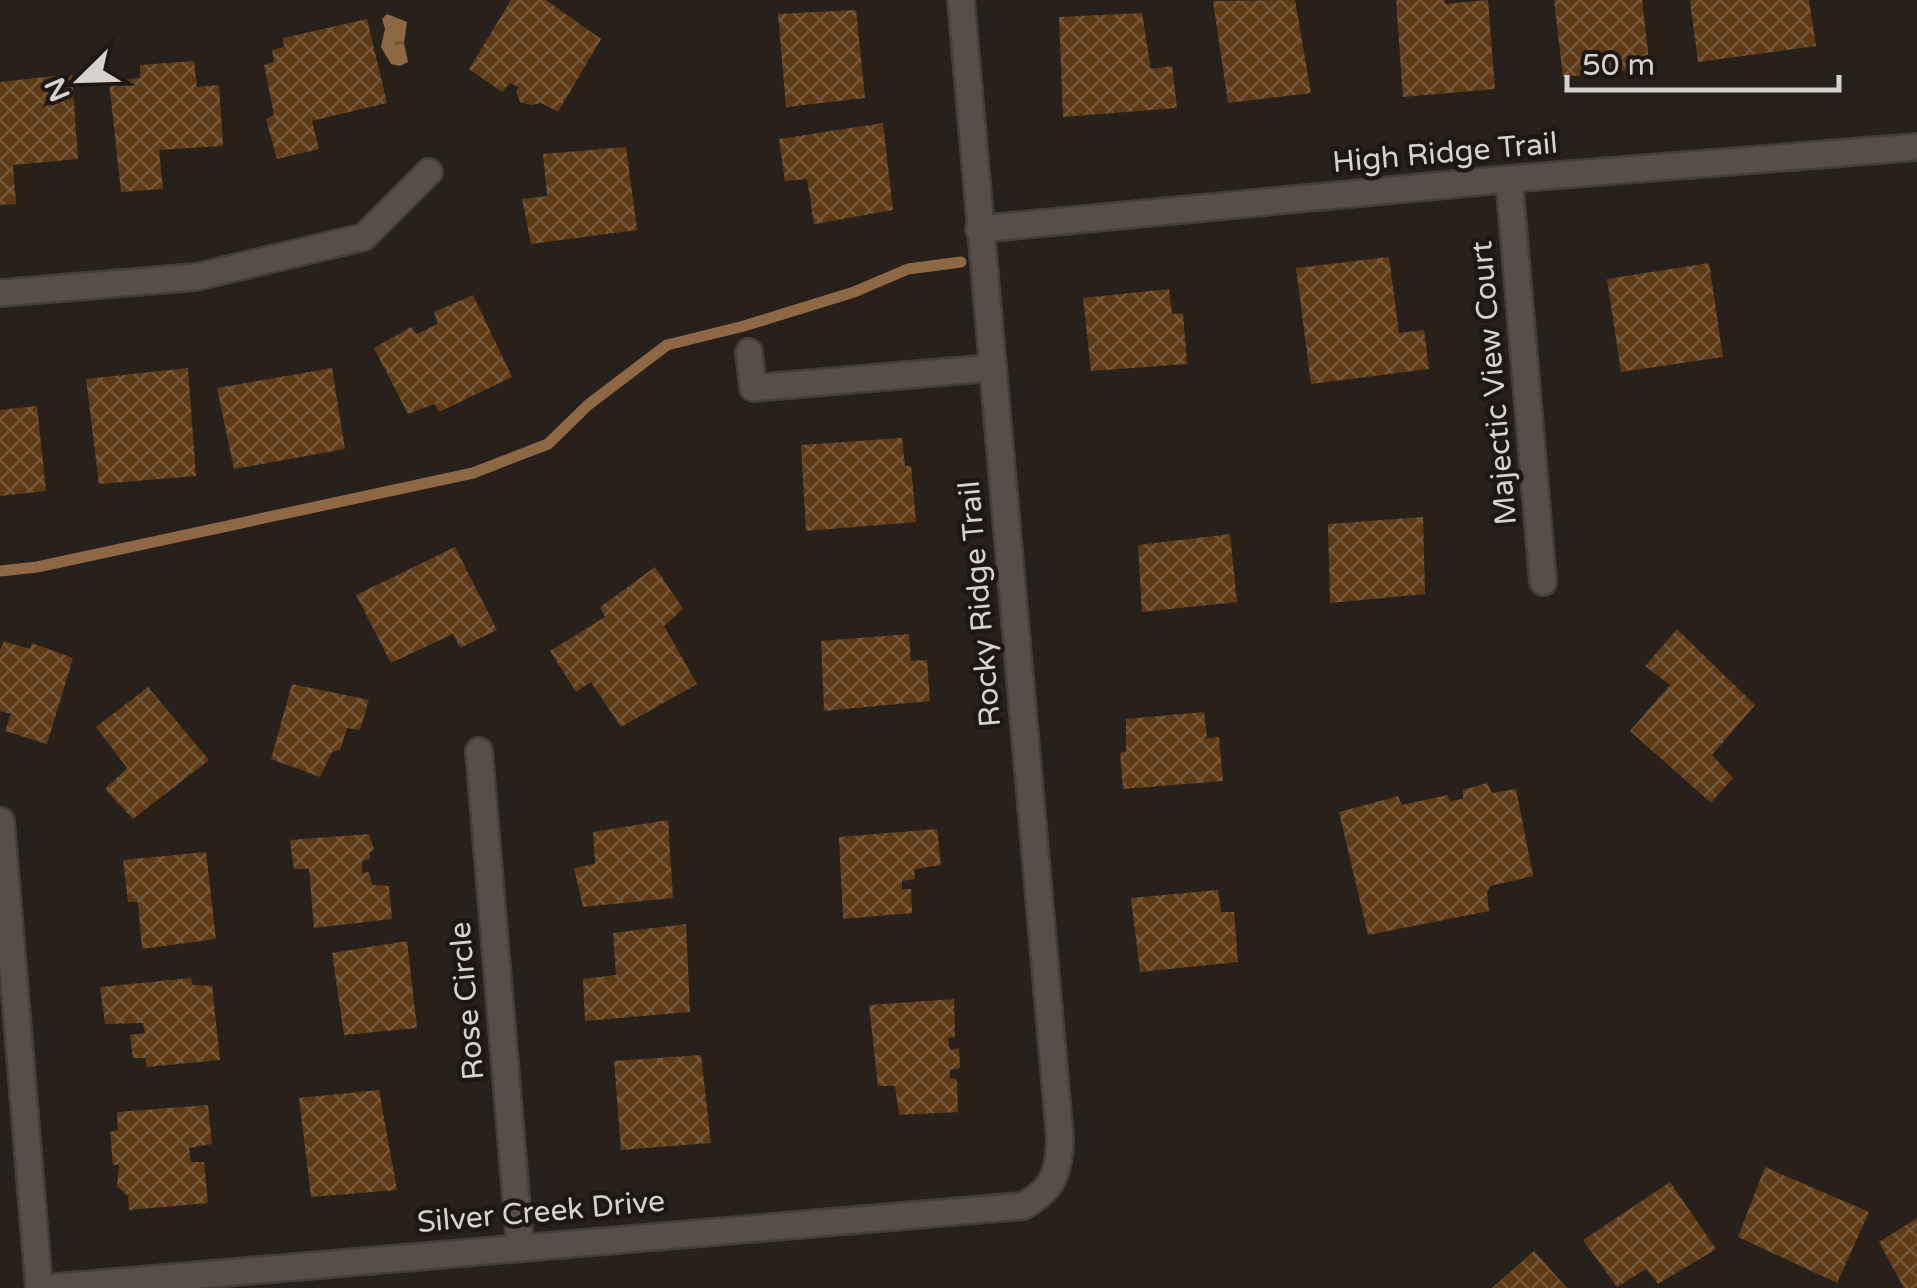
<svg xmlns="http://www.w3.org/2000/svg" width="1917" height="1288" font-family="'Varela Round',sans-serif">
	<defs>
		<pattern id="water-ripples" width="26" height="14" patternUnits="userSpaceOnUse" patternTransform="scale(2.5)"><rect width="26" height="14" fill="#8e6744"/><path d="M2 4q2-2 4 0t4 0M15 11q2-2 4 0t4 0" fill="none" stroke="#6b5541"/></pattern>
		<pattern id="building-cross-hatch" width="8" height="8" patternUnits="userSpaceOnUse" patternTransform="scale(2.5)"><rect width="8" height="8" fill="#5e3a17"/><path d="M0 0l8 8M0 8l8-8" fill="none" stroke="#745638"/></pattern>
	</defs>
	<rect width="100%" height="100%" fill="#28211b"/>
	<!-- water -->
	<path fill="url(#water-ripples)" d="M387,14L407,22L404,43L408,62L400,66L391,64L381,47L385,29L382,19Z"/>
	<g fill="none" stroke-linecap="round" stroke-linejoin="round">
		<!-- stream -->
		<path stroke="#8e6744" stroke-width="11" d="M0,571L37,567L473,473L548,444L588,405L667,345L744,326L854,292L908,269L961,262"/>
	</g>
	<!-- building -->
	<g fill="url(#building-cross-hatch)">
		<path d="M511,0H546L601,39L558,112L541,103L532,105L520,102L516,91L519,87L510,83L502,92L469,69Z"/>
		<path d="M1295,0L1311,93L1228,103L1213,1Z"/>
		<path d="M1396,0H1445V4L1488,0L1495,89L1403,97Z"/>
		<path d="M1554,0H1642L1650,68L1563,77Z"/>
		<path d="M1690,0H1809L1816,46L1698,62Z"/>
		<path d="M856,10L865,98L786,107L778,14Z"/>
		<path d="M1142,13L1151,69L1172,66L1177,108L1063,117L1059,17Z"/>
		<path d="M367,19L387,103L312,121L319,149L277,159L266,119L274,115L264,65L274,62L272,50L284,47L283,38Z"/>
		<path d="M194,61L197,87L219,85L223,146L159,150L163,189L121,192L109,81L140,78V65Z"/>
		<path d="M72,74L78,159L13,165L16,204L0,205V82Z"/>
		<path d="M883,123L893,210L814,224L807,179L785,181L779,139Z"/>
		<path d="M626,147L637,230L531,244L522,199L547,196L543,154Z"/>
		<path d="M1389,257L1399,333L1424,330L1429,369L1311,384L1296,268Z"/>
		<path d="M1709,263L1723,357L1621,372L1607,279Z"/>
		<path d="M1169,289L1172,314L1183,313L1187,364L1091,371L1083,298Z"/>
		<path d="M473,295L512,377L439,412L435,404L408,414L374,348L411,327L417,334L438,324L434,312Z"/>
		<path d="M188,368L196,476L99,484L86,379Z"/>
		<path d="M332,368L345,449L234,469L217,388Z"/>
		<path d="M37,406L46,491L0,496V410Z"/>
		<path d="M902,438L905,466H911L916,522L806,531L801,445Z"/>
		<path d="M1423,517L1425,594L1330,603L1328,524Z"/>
		<path d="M1230,534L1237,602L1142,612L1138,545Z"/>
		<path d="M455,547L497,630L460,648L453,634L391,663L356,595Z"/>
		<path d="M655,567L683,609L664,626L697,684L621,727L591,682L576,692L550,651L605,617L600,607Z"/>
		<path d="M1677,629L1755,705L1712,755L1733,778L1711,803L1630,731L1670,685L1645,666Z"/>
		<path d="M909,634L911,661L927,660L930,701L824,711L821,641Z"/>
		<path d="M4,641L30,649L32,643L73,658L47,744L5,731L11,714L0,711V650Z"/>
		<path d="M292,684L369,700L360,730L347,728L340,750L332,752L320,777L271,759Z"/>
		<path d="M148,687L209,760L133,819L105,789L127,768L96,727Z"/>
		<path d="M1204,712L1207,738L1219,737L1223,781L1123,789L1120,753L1126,751V719Z"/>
		<path d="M1487,783L1492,793L1516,789L1533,876L1490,886L1487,892L1489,911L1368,935L1339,812L1398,796L1402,805L1447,795L1450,801L1463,799V790Z"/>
		<path d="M668,820L673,898L583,907L574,868L595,864L593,832Z"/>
		<path d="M937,829L941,865L914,869L915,879L902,881V889H911L912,913L843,919L839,837Z"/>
		<path d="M369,834L374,850L370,852V859L362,861V873L369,872L372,885L389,886L392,919L314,928L309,869H294L290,840Z"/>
		<path d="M206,852L216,939L142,949L138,902H128L123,860Z"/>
		<path d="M1218,890L1221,912H1234L1238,962L1140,972L1131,898Z"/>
		<path d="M686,924L690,1012L585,1021L583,979L616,975L613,933Z"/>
		<path d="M407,941L417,1028L344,1035L332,953Z"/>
		<path d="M191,978L193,985L212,986L220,1060L147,1067L145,1058H133L130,1035L145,1033L143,1023L105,1024L100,987Z"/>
		<path d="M954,999L955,1037L948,1038L950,1050L959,1048L960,1068L950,1070V1078L957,1079L958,1112L899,1115L895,1086H878L869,1005Z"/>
		<path d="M701,1055L711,1143L621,1150L614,1061Z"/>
		<path d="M379,1090L397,1190L311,1197L299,1098Z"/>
		<path d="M208,1105L212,1144L189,1148L191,1162H204L208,1203L129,1210L128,1196L117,1187L119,1165H113L110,1132L118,1130L117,1112Z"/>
		<path d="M1765,1167L1869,1212L1837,1283L1738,1237Z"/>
		<path d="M1670,1182L1716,1249L1658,1284L1646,1269L1617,1287L1583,1240Z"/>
		<path d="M1917,1218V1288H1904L1879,1242Z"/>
		<path d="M1534,1251L1567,1288H1492Z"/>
	</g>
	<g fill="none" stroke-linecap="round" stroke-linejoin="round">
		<!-- minor casing -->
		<g stroke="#443e3a" stroke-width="30">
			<g id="minor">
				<path d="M1509,179L1543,582"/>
				<path d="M979,229L1509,179L1917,147"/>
				<path d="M0,293L196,277L364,237L429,172"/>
				<path d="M749,352L753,388L991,368"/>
				<path d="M479,751L520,1246"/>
				<path d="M1,821L39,1288"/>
				<path d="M45,1288L1023,1206C1054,1189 1059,1172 1060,1138L961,0"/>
			</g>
		</g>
		<!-- minor -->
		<use href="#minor" stroke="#574e47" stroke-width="25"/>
	</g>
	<g text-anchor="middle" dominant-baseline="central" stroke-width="9" stroke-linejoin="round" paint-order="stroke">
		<!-- street labels -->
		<g font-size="30" fill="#d7d2ce" stroke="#1f1712">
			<text transform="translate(1445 153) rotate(-5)">High Ridge Trail</text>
			<text transform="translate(1494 383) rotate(-95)">Majectic View Court</text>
			<text transform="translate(980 604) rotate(-95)">Rocky Ridge Trail</text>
			<text transform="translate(467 1001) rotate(-95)">Rose Circle</text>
			<text transform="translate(541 1212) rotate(-5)">Silver Creek Drive</text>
		</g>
	</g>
	<!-- north arrow -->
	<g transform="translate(80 80) rotate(247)" stroke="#1f1712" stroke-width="8" paint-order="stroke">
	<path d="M0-8L18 38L0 25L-18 38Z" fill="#d7d2ce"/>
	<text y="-15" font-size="28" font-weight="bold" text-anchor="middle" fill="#d7d2ce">N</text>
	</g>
	<!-- scale -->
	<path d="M1567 75v15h272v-15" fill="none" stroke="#d7d2ce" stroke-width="5"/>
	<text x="1582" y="75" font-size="30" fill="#d7d2ce" stroke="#1f1712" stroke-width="8" paint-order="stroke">50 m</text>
</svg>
